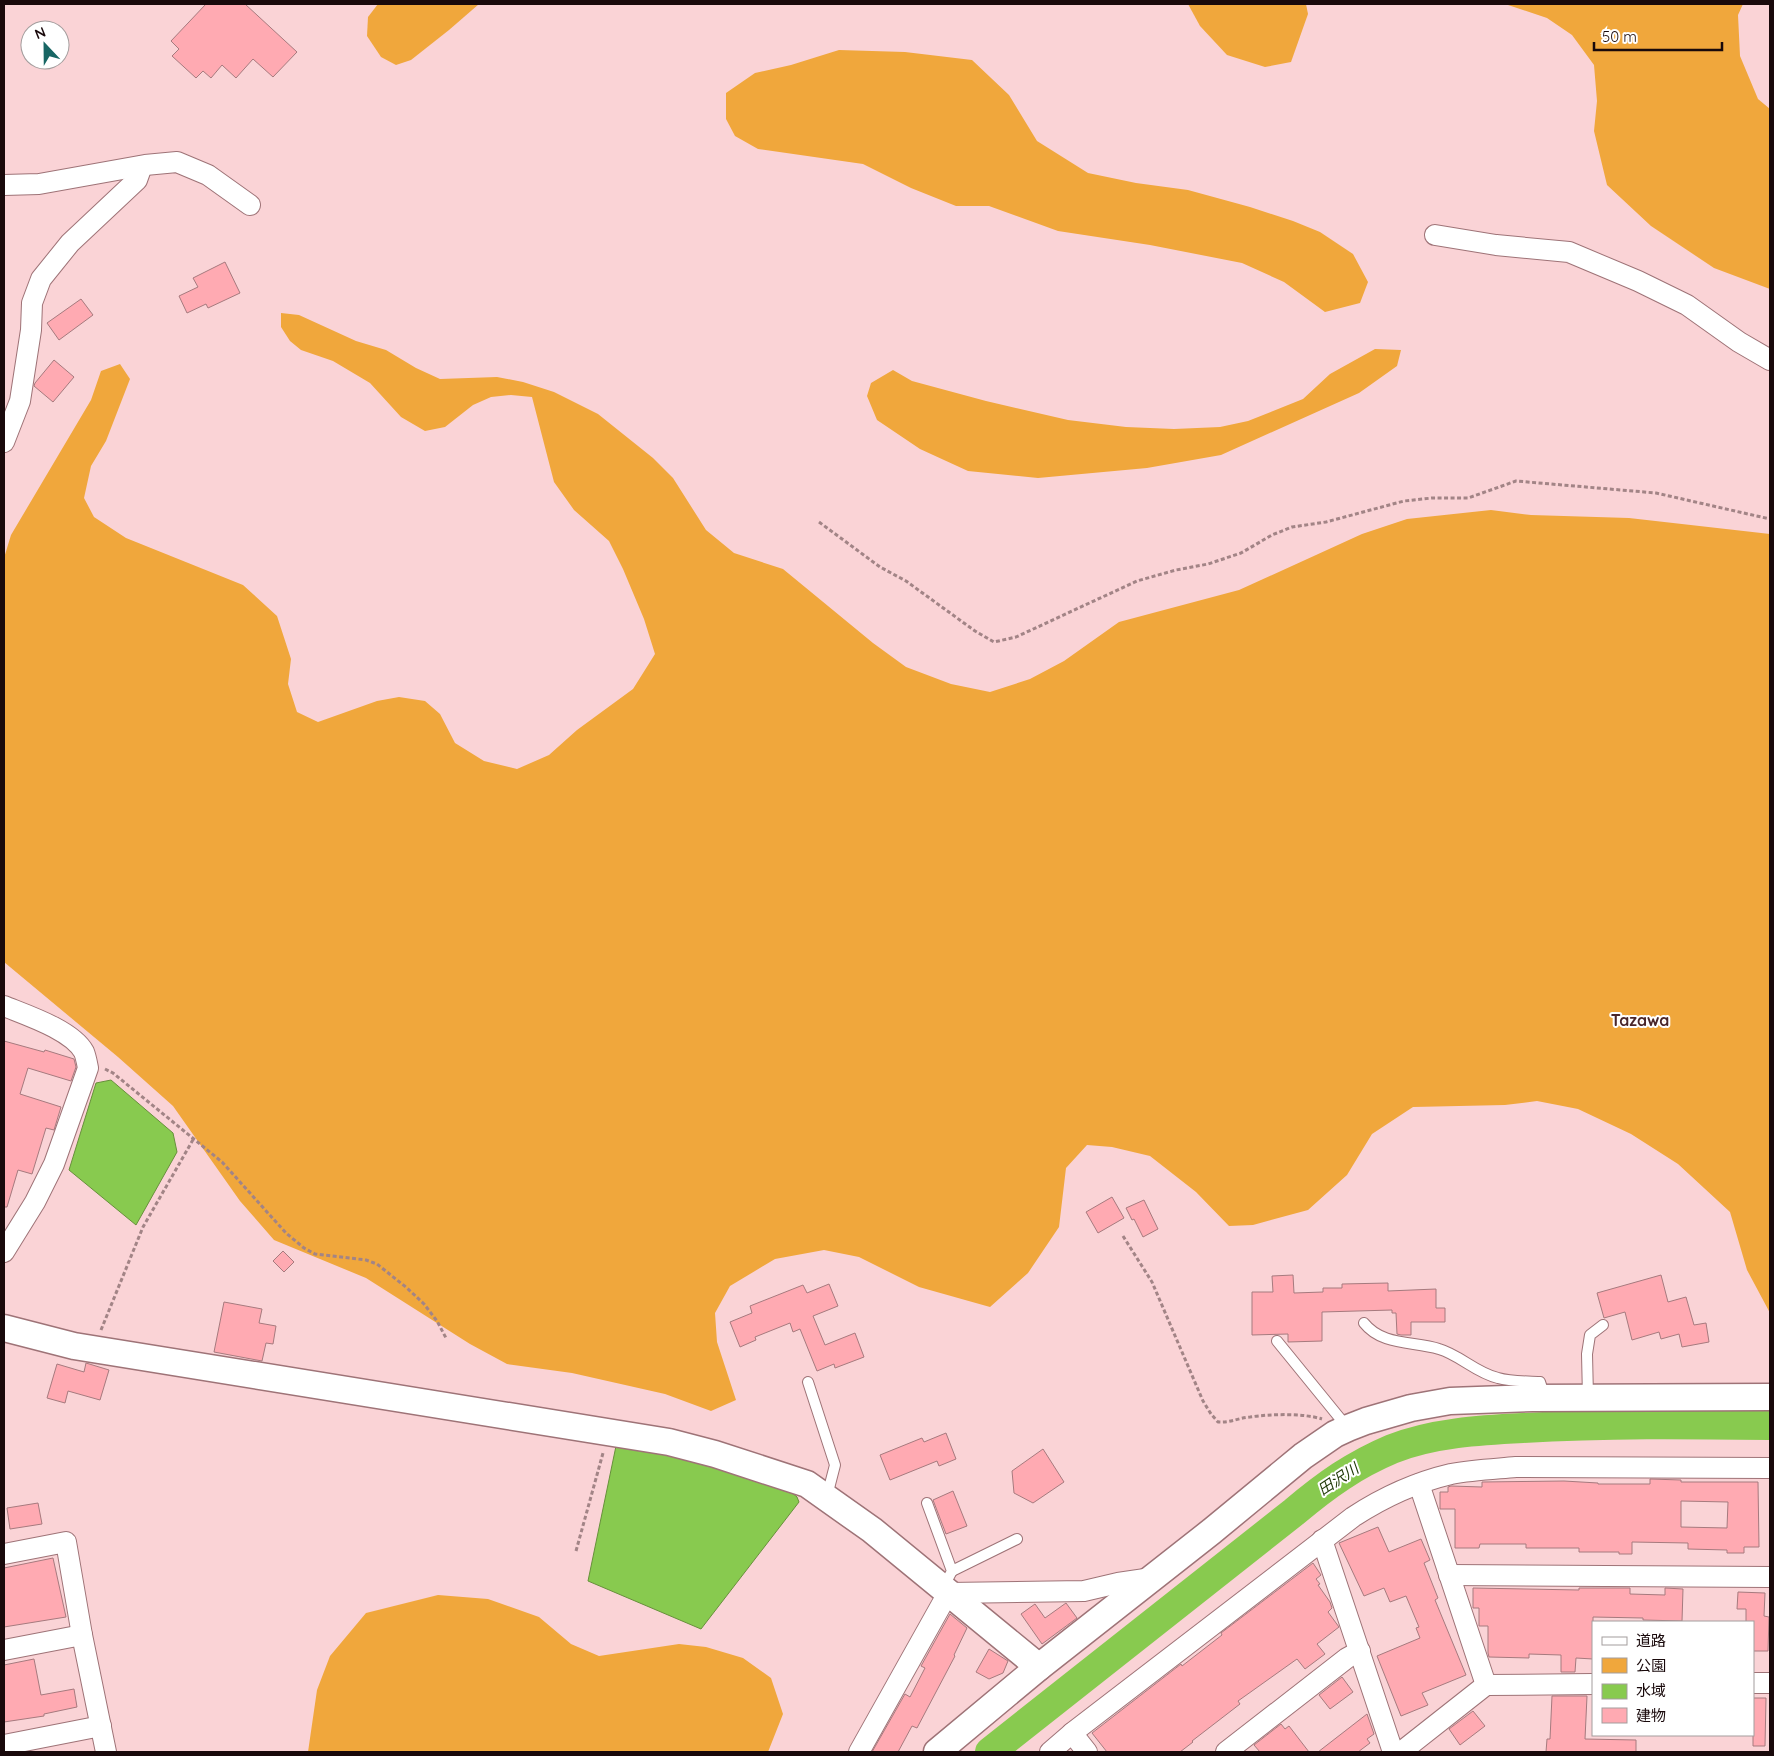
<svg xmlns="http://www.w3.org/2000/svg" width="1774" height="1756" font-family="Quicksand,'Noto Sans JP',sans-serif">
	<rect width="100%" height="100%" fill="#fad3d6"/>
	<!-- green -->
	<g fill="#f0a73c">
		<path d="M378,4H479L449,30L411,60L396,65L381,57L367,36L368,17Z"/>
		<path d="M1188,4H1306L1308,14L1291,62L1265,67L1227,55L1200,26Z"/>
		<path d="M1505,4H1743L1738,15L1740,56L1758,99L1770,109V289L1714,268L1651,226L1607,185L1594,131L1597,101L1594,65L1572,35L1547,18Z"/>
		<path d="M839,50L905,52L972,60L1009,95L1037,141L1088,173L1136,183L1188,190L1250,207L1293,221L1320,232L1353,254L1368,282L1360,303L1325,312L1284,282L1242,263L1150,245L1058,231L989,206H956L911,188L863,164L758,149L735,136L726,119V93L755,73L791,65Z"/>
		<path d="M281,313L299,315L356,341L386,350L416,368L440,379L497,377L523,382L554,392L598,414L653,458L673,478L706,530L734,553L783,569L873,643L906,667L951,684L990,692L1030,679L1064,661L1119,622L1239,590L1362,534L1407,519L1491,510L1531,515L1629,518L1770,534V1313L1747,1270L1730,1212L1678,1164L1631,1134L1578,1109L1537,1101L1505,1105L1413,1107L1372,1134L1347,1175L1308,1210L1253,1225L1229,1226L1196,1192L1150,1156L1112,1147L1087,1145L1066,1168L1059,1227L1028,1273L990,1307L919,1287L859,1257L824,1250L775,1259L730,1286L715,1313L717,1342L736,1400L711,1411L665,1394L572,1373L507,1364L470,1344L366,1278L274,1240L240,1201L173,1106L118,1057L4,962V558L11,535L91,400L101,371L120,364L130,379L106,441L91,466L84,498L94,517L126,538L243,585L277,616L291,659L288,684L297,712L318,722L377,701L399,697L425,701L440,714L455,743L484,761L517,769L549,755L577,730L633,689L655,654L644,619L623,569L609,541L574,510L554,482L532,397L511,395L491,397L473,405L445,427L425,431L401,417L370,383L333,361L301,350L290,341L281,327Z"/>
		<path d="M1375,349L1401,350L1397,366L1359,393L1221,455L1147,468L1038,478L968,471L920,449L877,420L867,396L871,383L893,370L912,381L986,401L1068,420L1126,427L1174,429L1220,427L1248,421L1303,399L1330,374Z"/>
		<path d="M438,1595L488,1599L539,1617L571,1644L599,1656L679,1644L706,1647L743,1658L771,1678L783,1714L768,1752H308L317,1690L330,1656L366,1613Z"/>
	</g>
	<!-- water -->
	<g fill="#88ca4f" stroke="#67903b">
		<path d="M111,1080L173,1133L177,1152L136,1225L69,1170L96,1083Z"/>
		<path d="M616,1446L727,1465L790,1491L797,1497L799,1502L701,1629L588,1581Z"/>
	</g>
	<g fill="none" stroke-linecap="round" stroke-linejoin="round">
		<!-- river -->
		<path stroke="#88ca4f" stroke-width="30" d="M990,1752L1294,1512C1326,1485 1354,1465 1392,1449C1432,1433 1481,1430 1523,1428C1606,1423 1688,1424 1770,1425"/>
	</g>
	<!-- building -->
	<g fill="#ffaab2" stroke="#a67a7e" fill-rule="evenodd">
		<path d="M206,4H245L297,52L273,77L253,59L236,78L222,65L211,78L203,71L196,78L172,56L179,49L171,41Z"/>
		<path d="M225,262L240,293L208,308L206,304L187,313L179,296L198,287L193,278Z"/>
		<path d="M81,299L93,315L59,340L47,323Z"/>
		<path d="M54,360L74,377L53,402L34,386L35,383Z"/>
		<path d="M4,1041L44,1052L45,1050L74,1059L76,1067L71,1081L28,1068L20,1094L61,1107L54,1130L46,1128L32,1174L18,1170L7,1207H4Z"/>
		<path d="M1112,1197L1124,1218L1098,1233L1086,1212Z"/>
		<path d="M1144,1200L1158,1229L1143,1237L1134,1219L1132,1220L1126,1208Z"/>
		<path d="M283,1251L294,1262L284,1272L273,1261Z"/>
		<path d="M1293,1275L1294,1293L1323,1292V1288H1342V1284L1388,1283V1291L1436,1289V1308H1445V1322H1411V1335H1401L1397,1334L1396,1313H1392V1310L1322,1312V1341L1288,1342V1334L1252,1335V1292H1273L1272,1276Z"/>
		<path d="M1661,1275L1668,1302L1686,1297L1694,1325L1706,1323L1709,1342L1682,1347L1679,1334L1661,1339L1659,1332L1632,1340L1625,1312L1604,1318L1597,1293Z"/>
		<path d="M829,1284L838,1306L813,1316L825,1345L855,1333L864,1357L835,1368L834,1364L817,1371L800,1329L793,1332L790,1323L755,1337L756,1340L740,1347L730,1322L752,1313L750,1306L803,1285L807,1293Z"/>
		<path d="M224,1302L262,1309L259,1323L276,1326L273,1344L266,1343L262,1361L214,1352Z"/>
		<path d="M86,1363L109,1370L100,1400L68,1391L65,1403L47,1398L57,1364L84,1372Z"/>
		<path d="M946,1433L956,1459L939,1466L937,1461L890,1480L880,1455L922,1438L924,1442Z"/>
		<path d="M1043,1449L1064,1482L1033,1503L1014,1493L1012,1471Z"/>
		<path d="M1650,1479L1681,1480V1482H1758L1759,1547H1744V1553H1727V1550L1688,1549V1543L1632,1542V1554H1619V1552H1579V1548H1526V1544H1480L1479,1548H1455V1509H1440V1492H1448V1487L1451,1486L1482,1487V1482L1564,1481L1598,1483V1484H1650ZM1681,1501L1728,1502L1727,1528L1681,1527Z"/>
		<path d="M953,1491L967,1526L946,1534L933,1500Z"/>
		<path d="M38,1503L42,1524L10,1529L7,1508Z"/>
		<path d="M1378,1527L1389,1552L1421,1539L1430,1560L1424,1563L1438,1598L1435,1600L1466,1675L1422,1693L1428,1705L1401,1716L1377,1656L1420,1638L1416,1628L1419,1627L1406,1596L1390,1602L1384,1588L1364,1596L1339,1543Z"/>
		<path d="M53,1558L66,1617L4,1627V1568Z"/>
		<path d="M1313,1563L1321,1575L1316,1579L1320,1584L1318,1585L1330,1602L1332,1608L1328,1612L1339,1627L1317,1644L1325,1654L1305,1669L1297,1659L1238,1701L1240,1704L1192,1741L1193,1742L1180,1752H1107L1092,1733L1181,1664L1182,1666L1222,1635L1221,1633Z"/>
		<path d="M1473,1588L1579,1590V1588H1630V1594L1665,1595V1588L1683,1589L1682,1621L1643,1620V1618L1593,1617V1659L1576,1658L1575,1672H1561V1655L1529,1654V1658L1489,1657L1488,1653V1626H1479V1608H1473Z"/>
		<path d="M1738,1592L1765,1593L1764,1616L1769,1617L1768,1651H1753V1622H1746V1609H1737Z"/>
		<path d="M1066,1603L1077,1618L1042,1644L1021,1614L1035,1604L1045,1618Z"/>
		<path d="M950,1614L967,1628L954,1655L955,1656L917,1728L912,1726L898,1752H872L905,1694L910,1697L925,1668L921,1666Z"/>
		<path d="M989,1649L1008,1661L1003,1673L989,1679L976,1672Z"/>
		<path d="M34,1659L41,1695L74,1689L77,1707L44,1714V1716L4,1722V1665Z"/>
		<path d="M1342,1677L1353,1692L1330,1709L1319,1695Z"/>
		<path d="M1552,1696H1587L1585,1739L1636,1740V1752H1546L1547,1739H1550Z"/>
		<path d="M1753,1698H1766L1765,1746H1753Z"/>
		<path d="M1473,1711L1485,1726L1460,1745L1449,1729Z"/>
		<path d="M1367,1714L1374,1734L1367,1739L1370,1743L1358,1752H1318Z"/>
		<path d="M1281,1724L1285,1729L1289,1726L1309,1752H1260L1254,1745Z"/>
	</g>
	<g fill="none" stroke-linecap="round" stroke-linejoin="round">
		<!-- service casing -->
		<g stroke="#9e7377" stroke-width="12">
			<g id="service">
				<path d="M1364,1323C1382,1346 1414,1341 1439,1349C1460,1355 1476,1373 1498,1378C1511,1382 1527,1381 1540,1382L1545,1397"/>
				<path d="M1277,1341L1347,1427"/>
				<path d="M808,1382L835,1465L827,1496"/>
				<path d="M1588,1397L1587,1354L1590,1335L1603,1325"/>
				<path d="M927,1503L952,1571L943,1588"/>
				<path d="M952,1571L1017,1539"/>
			</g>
		</g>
		<!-- minor casing -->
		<g stroke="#9e7377" stroke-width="22">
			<g id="minor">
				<path d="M4,185L39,184L145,165L177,162L208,175L250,205"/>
				<path d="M1435,235L1496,245L1569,252L1638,281L1687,305L1739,342L1770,360"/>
				<path d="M4,442L20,401L31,330L32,303L41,279L70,243L137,180L142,166"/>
				<path d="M4,1006C26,1015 72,1030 84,1052C86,1057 87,1063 88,1068L54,1164L35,1202L4,1252"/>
				<path d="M1419,1484L1486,1685"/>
				<path d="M1322,1540L1393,1752"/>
				<path d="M4,1554L66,1542L82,1635L106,1752"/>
				<path d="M1449,1575L1770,1577"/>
				<path d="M4,1650L82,1635"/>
				<path d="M1753,1683H1770"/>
				<path d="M1072,1733L1087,1752"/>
				<path d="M4,1745L101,1726"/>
				<path d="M859,1752L948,1593L1084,1591L1118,1583L1152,1578"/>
				<path d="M1050,1752L1072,1733L1353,1517C1382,1498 1417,1482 1451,1474C1472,1470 1494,1469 1516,1467L1770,1468"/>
				<path d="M1226,1752L1347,1658L1360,1651"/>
				<path d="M1401,1752L1486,1685L1593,1684"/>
			</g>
		</g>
		<!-- tertiary casing -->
		<g stroke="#9e7377" stroke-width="29">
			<g id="tertiary">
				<path d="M4,1328L74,1346L669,1442L715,1454L807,1484L872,1530L1039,1667"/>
				<path d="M937,1752L1039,1667L1212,1531L1303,1456L1335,1434L1348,1428L1366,1421L1411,1408L1450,1401L1532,1398L1770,1397"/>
			</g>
		</g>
		<!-- path -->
		<g stroke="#a28486" stroke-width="3" stroke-dasharray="4 2.5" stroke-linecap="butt">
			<path d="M819,522L880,567L906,581L975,631L994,642L1016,637L1137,581L1176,570L1208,564L1241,553L1272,535L1292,527L1326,522L1404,501L1432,498H1468L1516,481L1656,493L1770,519"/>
			<path d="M105,1069L113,1073L222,1162L286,1233L304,1248L315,1254L366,1260L377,1264L407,1288L424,1304L437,1321L446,1338"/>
			<path d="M1123,1236L1152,1282L1203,1401L1211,1414L1218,1422C1230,1423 1238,1418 1250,1417C1270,1414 1303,1413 1322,1419"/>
			<path d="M101,1330L143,1227L194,1138"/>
			<path d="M576,1551L603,1453"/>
		</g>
		<!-- service -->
		<use href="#service" stroke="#fff" stroke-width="10"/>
		<!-- minor -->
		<use href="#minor" stroke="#fff" stroke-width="20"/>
		<!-- tertiary -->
		<use href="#tertiary" stroke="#fff" stroke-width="26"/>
	</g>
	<g text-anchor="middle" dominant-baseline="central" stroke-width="4" stroke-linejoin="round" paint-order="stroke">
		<!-- water labels -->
		<g font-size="15" font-style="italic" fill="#233c0b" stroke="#fff">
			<text transform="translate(1338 1479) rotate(-33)">田沢川</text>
		</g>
		<!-- quarter labels -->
		<g font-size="16" font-weight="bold" fill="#4a262a" stroke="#fff">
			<text x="1640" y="1020">Tazawa</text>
		</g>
	</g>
	<!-- border -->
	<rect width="1774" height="1756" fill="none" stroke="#19090b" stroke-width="10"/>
	<!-- legend -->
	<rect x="1592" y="1621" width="162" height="115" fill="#ffffff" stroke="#a39d9d"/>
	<rect x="1602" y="1637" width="25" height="8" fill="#ffffff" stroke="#a39d9d"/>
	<text x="1636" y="1646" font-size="15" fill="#19090b">道路</text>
	<rect x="1602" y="1658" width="25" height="15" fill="#f0a73c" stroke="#a39d9d"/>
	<text x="1636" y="1671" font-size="15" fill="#19090b">公園</text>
	<rect x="1602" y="1684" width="25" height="15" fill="#88ca4f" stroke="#a39d9d"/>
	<text x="1636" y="1696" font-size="15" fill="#19090b">水域</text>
	<rect x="1602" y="1708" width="25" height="15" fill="#ffaab2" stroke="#a39d9d"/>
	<text x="1636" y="1721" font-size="15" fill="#19090b">建物</text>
	<!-- north arrow -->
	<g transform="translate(45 45) rotate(338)"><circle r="24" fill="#ffffff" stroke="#a39d9d"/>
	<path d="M0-4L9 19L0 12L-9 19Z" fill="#186664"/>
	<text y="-8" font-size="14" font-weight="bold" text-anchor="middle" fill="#19090b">N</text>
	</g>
	<!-- scale -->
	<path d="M1594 42v8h128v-8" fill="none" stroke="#19090b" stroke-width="2.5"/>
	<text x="1602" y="42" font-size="15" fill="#19090b" stroke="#ffffff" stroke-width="4" paint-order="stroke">50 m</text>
</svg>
